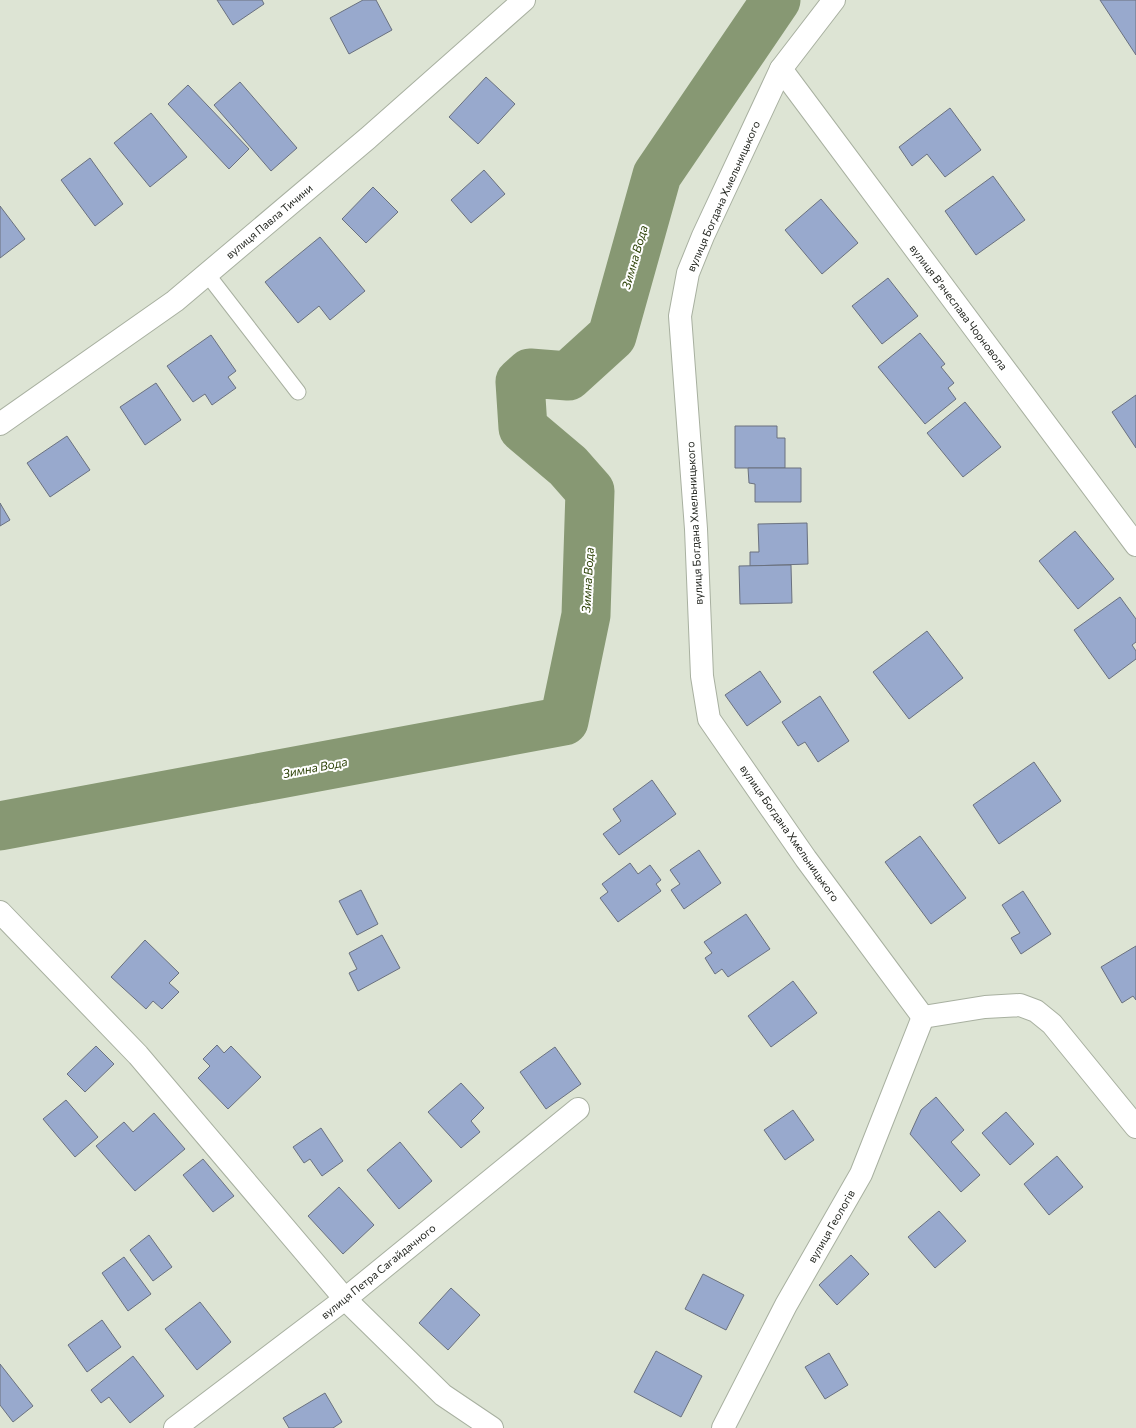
<svg xmlns="http://www.w3.org/2000/svg" width="1136" height="1428" font-family="Commissioner,sans-serif">
	<rect width="100%" height="100%" fill="#dde4d4"/>
	<g fill="none" stroke-linecap="round" stroke-linejoin="round">
		<!-- river -->
		<path stroke="#879873" stroke-width="49" d="M0,826L564,721L586,615L590,491L568,466L523,428L520,382L530,373L568,376L612,336L657,175L776,0"/>
	</g>
	<!-- building -->
	<g fill="#98a9cd" stroke="#6a717f">
		<path d="M217,0H262L264,4L233,25Z"/>
		<path d="M363,0H376L392,30L349,54L330,18Z"/>
		<path d="M1100,0H1136V55Z"/>
		<path d="M486,77L515,104L478,144L449,117Z"/>
		<path d="M240,82L297,148L271,171L214,105Z"/>
		<path d="M188,85L249,149L229,169L168,104Z"/>
		<path d="M950,108L981,150L945,177L927,154L912,166L899,147Z"/>
		<path d="M151,113L187,157L150,187L114,143Z"/>
		<path d="M90,158L123,204L95,226L61,180Z"/>
		<path d="M484,170L505,194L471,223L451,200Z"/>
		<path d="M993,176L1025,220L976,255L945,211Z"/>
		<path d="M373,187L398,212L366,243L342,219Z"/>
		<path d="M821,199L858,243L822,274L785,230Z"/>
		<path d="M0,206L25,239L0,258Z"/>
		<path d="M320,237L365,291L330,320L319,306L298,323L265,282Z"/>
		<path d="M888,278L918,316L882,344L852,306Z"/>
		<path d="M920,333L945,364L941,367L954,383L948,388L956,399L925,424L878,367Z"/>
		<path d="M211,335L236,371L228,377L236,388L212,405L205,394L193,402L167,366Z"/>
		<path d="M156,383L181,420L145,445L120,407Z"/>
		<path d="M1136,395V448L1112,412Z"/>
		<path d="M965,402L1001,447L963,477L927,433Z"/>
		<path d="M735,426H777V438H785V468H735Z"/>
		<path d="M67,436L90,470L50,497L27,463Z"/>
		<path d="M748,468H801V502H755V484L749,483Z"/>
		<path d="M0,503L10,520L0,526Z"/>
		<path d="M807,523L808,564L750,566V552H759L758,524Z"/>
		<path d="M1075,531L1114,579L1078,609L1039,561Z"/>
		<path d="M791,565L792,603L740,604L739,566Z"/>
		<path d="M1120,597L1136,619V642L1132,645L1136,651V659L1109,679L1074,630Z"/>
		<path d="M927,631L963,678L909,719L873,672Z"/>
		<path d="M760,671L781,702L747,726L725,695Z"/>
		<path d="M820,696L849,741L818,762L805,742L798,746L782,722Z"/>
		<path d="M1034,762L1061,801L999,844L973,805Z"/>
		<path d="M652,780L676,814L619,855L603,834L621,821L613,809Z"/>
		<path d="M920,836L966,898L931,924L885,862Z"/>
		<path d="M699,850L721,883L684,909L671,890L680,884L670,870Z"/>
		<path d="M630,863L638,874L650,865L661,880L656,884L661,891L618,922L600,898L608,892L602,884Z"/>
		<path d="M361,890L378,924L357,935L339,901Z"/>
		<path d="M1023,891L1051,934L1021,954L1011,938L1020,933L1002,905Z"/>
		<path d="M746,914L770,949L728,977L722,969L715,974L705,958L712,953L704,942Z"/>
		<path d="M382,935L400,968L358,991L349,973L357,969L349,953Z"/>
		<path d="M145,940L179,973L169,983L179,992L162,1009L153,1001L146,1009L111,977Z"/>
		<path d="M1136,946V1000L1133,996L1122,1003L1101,967Z"/>
		<path d="M793,981L817,1013L771,1047L748,1016Z"/>
		<path d="M217,1045L224,1053L231,1046L261,1077L228,1109L198,1078L210,1066L203,1059Z"/>
		<path d="M96,1046L114,1064L85,1092L67,1074Z"/>
		<path d="M555,1047L581,1084L546,1109L520,1072Z"/>
		<path d="M461,1083L484,1108L471,1121L480,1132L461,1148L428,1112Z"/>
		<path d="M936,1097L964,1130L951,1142L980,1175L961,1192L910,1134L921,1110Z"/>
		<path d="M66,1100L98,1137L75,1157L43,1119Z"/>
		<path d="M793,1110L814,1140L785,1160L764,1130Z"/>
		<path d="M1006,1112L1034,1144L1010,1165L982,1133Z"/>
		<path d="M154,1113L185,1149L135,1191L96,1146L124,1122L133,1132Z"/>
		<path d="M321,1128L343,1161L322,1176L310,1159L304,1163L293,1147Z"/>
		<path d="M400,1142L432,1181L399,1209L367,1170Z"/>
		<path d="M1057,1156L1083,1187L1049,1215L1024,1184Z"/>
		<path d="M203,1159L234,1196L213,1212L183,1175Z"/>
		<path d="M339,1187L374,1225L343,1254L308,1216Z"/>
		<path d="M939,1211L966,1241L935,1268L908,1237Z"/>
		<path d="M149,1235L172,1267L153,1281L130,1250Z"/>
		<path d="M851,1255L869,1274L837,1305L819,1285Z"/>
		<path d="M124,1257L151,1294L128,1311L102,1273Z"/>
		<path d="M703,1274L744,1295L726,1330L685,1309Z"/>
		<path d="M451,1288L480,1315L448,1350L419,1323Z"/>
		<path d="M200,1302L231,1342L197,1370L165,1329Z"/>
		<path d="M102,1320L121,1347L87,1372L68,1345Z"/>
		<path d="M656,1351L702,1376L681,1417L634,1392Z"/>
		<path d="M829,1353L848,1385L825,1399L805,1367Z"/>
		<path d="M133,1356L164,1396L130,1423L109,1397L101,1403L91,1390Z"/>
		<path d="M0,1364L33,1406L13,1422L0,1405Z"/>
		<path d="M325,1393L342,1422L333,1428H289L283,1418Z"/>
	</g>
	<g fill="none" stroke-linecap="round" stroke-linejoin="round">
		<!-- lane casing -->
		<g stroke="#a8b0a0" stroke-width="17">
			<path id="lane" d="M207,274L298,392"/>
		</g>
		<!-- street casing -->
		<g stroke="#a8b0a0" stroke-width="24">
			<g id="street">
				<path d="M834,0L781,69L703,236L688,273L680,316L696,529L702,676L709,719L806,859L923,1017"/>
				<path d="M781,69L1136,545"/>
				<path d="M0,424L175,301L368,138L524,0"/>
				<path d="M0,912L138,1055L345,1299L443,1395L492,1428"/>
				<path d="M923,1017L985,1007L1020,1005L1036,1011L1052,1024L1136,1127"/>
				<path d="M175,1428L345,1299L578,1109"/>
				<path d="M723,1428L786,1305L861,1174L923,1017"/>
			</g>
		</g>
		<!-- lane -->
		<use href="#lane" stroke="#fff" stroke-width="15"/>
		<!-- street -->
		<use href="#street" stroke="#fff" stroke-width="22"/>
	</g>
	<g text-anchor="middle" dominant-baseline="central" stroke-width="4" stroke-linejoin="round" paint-order="stroke">
		<!-- street labels -->
		<g font-size="11" fill="#1f221c" stroke="#fff">
			<text transform="translate(723 196) rotate(-66)">вулиця Богдана Хмельницького</text>
			<text transform="translate(269 221) rotate(-40)">вулиця Павла Тичини</text>
			<text transform="translate(959 307) rotate(53)">вулиця Вʼячеслава Чорновола</text>
			<text transform="translate(694 523) rotate(-93)">вулиця Богдана Хмельницького</text>
			<text transform="translate(790 833) rotate(55)">вулиця Богдана Хмельницького</text>
			<text transform="translate(831 1226) rotate(-60)">вулиця Геологів</text>
			<text transform="translate(378 1271) rotate(-39)">вулиця Петра Сагайдачного</text>
		</g>
		<!-- water labels -->
		<g font-size="12" font-style="italic" fill="#2f4409" stroke="#fff">
			<text transform="translate(634 257) rotate(-74)">Зимна Вода</text>
			<text transform="translate(587 580) rotate(-87)">Зимна Вода</text>
			<text transform="translate(315 767) rotate(-11)">Зимна Вода</text>
		</g>
	</g>
</svg>
